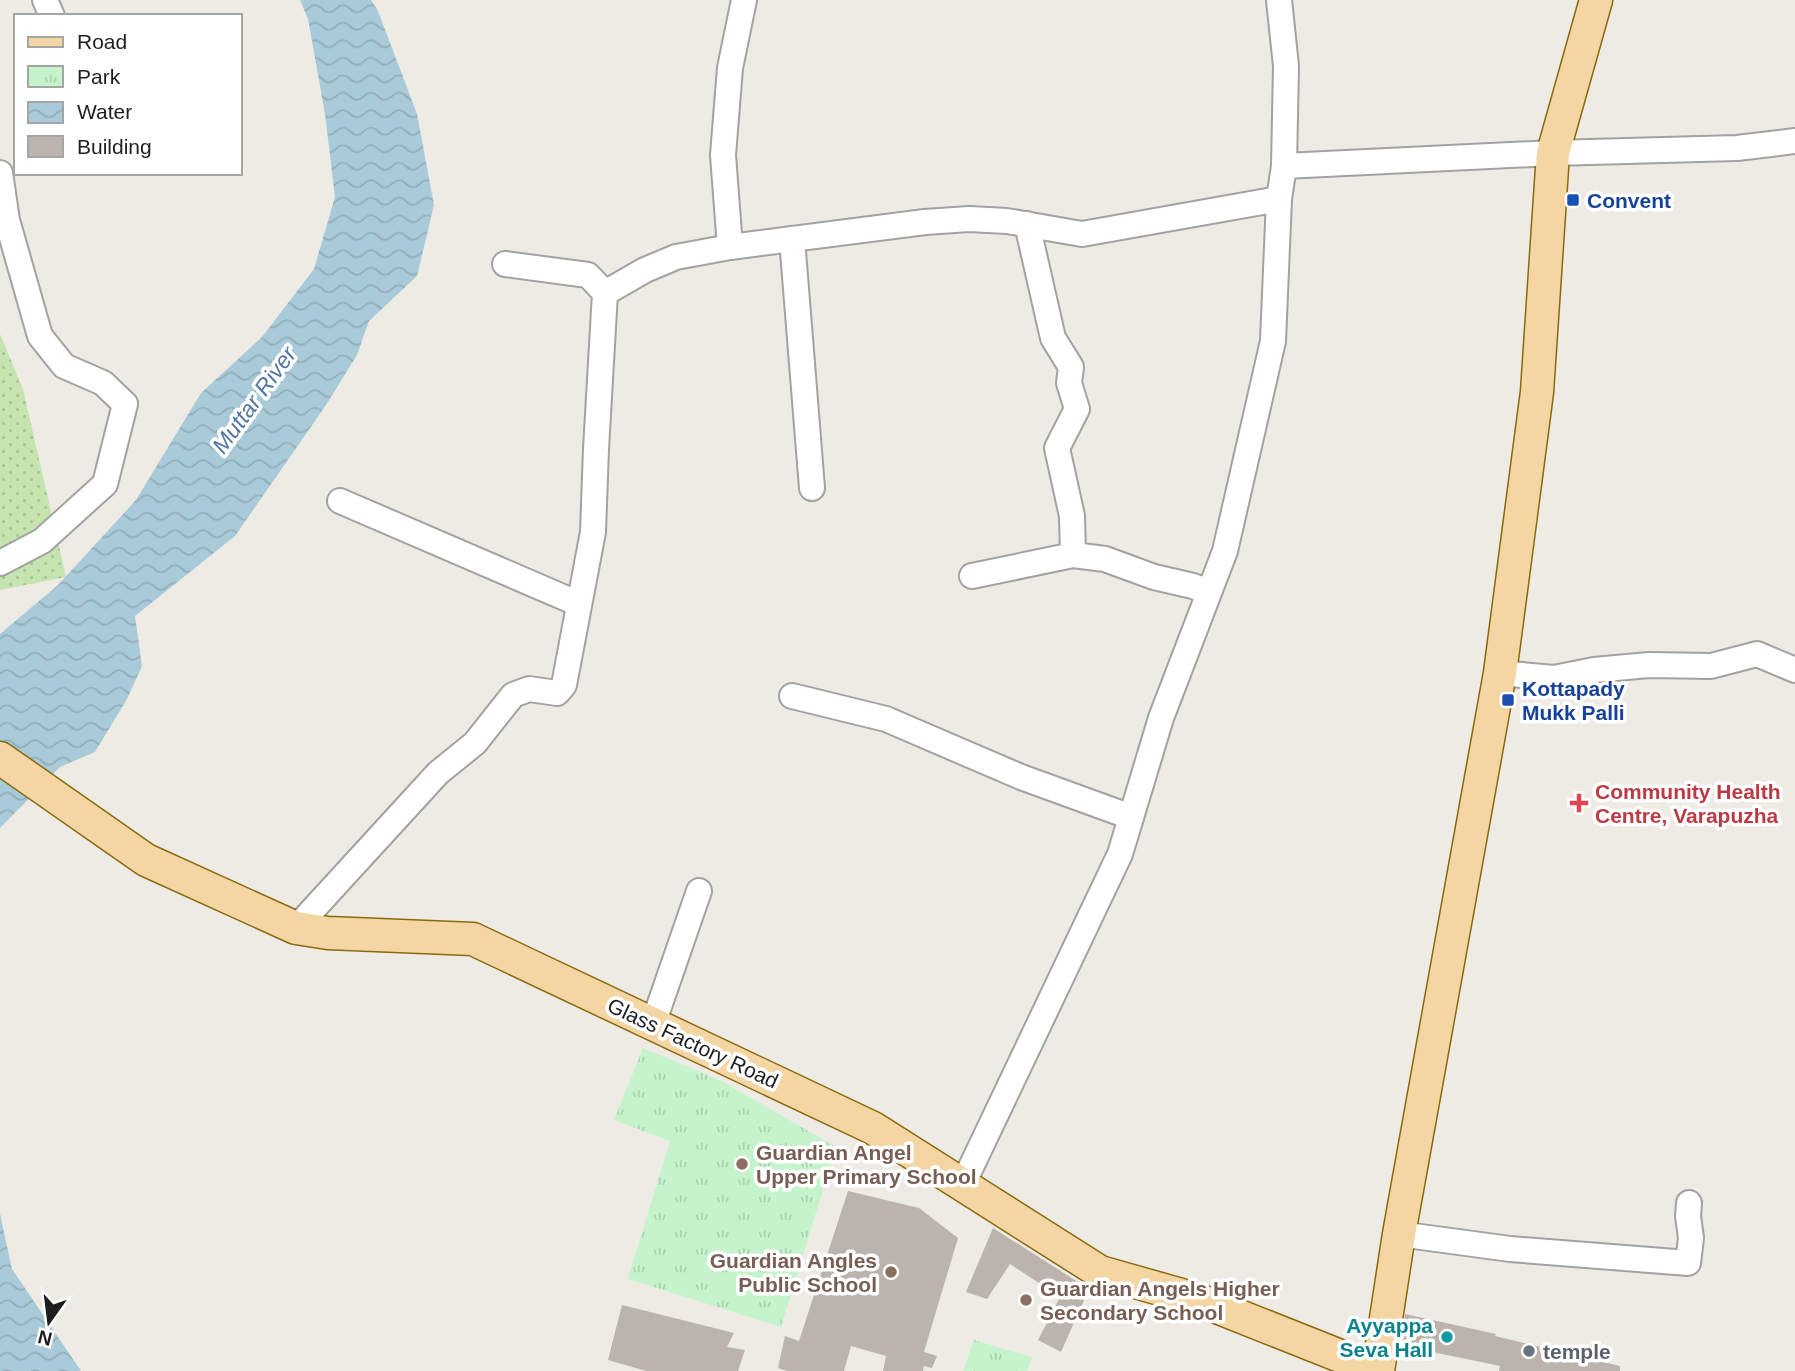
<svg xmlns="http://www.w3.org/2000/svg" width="1795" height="1371" font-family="Helvetica,sans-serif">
	<defs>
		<pattern id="grass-dots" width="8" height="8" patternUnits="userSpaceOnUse" patternTransform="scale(1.75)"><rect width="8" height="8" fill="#c5e4af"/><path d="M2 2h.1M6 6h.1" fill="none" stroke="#a9c396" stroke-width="1.8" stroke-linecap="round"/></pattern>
		<pattern id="park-tufts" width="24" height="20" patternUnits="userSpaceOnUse" patternTransform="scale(1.75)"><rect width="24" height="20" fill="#c5f4cc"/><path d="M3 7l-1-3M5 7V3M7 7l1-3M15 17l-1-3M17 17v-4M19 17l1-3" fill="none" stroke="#a9d1af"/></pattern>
		<pattern id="water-waves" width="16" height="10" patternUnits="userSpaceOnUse" patternTransform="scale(1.75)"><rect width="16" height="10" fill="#a9cad8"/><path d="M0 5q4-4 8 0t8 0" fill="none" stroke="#91adb9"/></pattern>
	</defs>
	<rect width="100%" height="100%" fill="#eeebe5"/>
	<!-- grass -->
	<path fill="url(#grass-dots)" d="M0,334L23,389L66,577L0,590Z"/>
	<!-- park -->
	<g fill="url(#park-tufts)">
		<path d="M643,1048L722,1081L836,1147L781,1327L628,1279L670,1141L614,1120Z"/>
		<path d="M974,1340L1032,1357L1027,1371H963Z"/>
	</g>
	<!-- water -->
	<g fill="url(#water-waves)">
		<path d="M300,0H371L378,11L417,114L434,205L417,276L369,321L357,355L326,405L235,536L135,616L142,666L127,699L95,752L60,767L0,828V634L58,585L136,500L201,393L262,337L314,269L335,197L325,114L308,19Z"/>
		<path d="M0,1214L12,1269L81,1371H0Z"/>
	</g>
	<!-- building -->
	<g fill="#bbb4ae">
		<path d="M848,1191L919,1208L958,1238L924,1352L937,1356L932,1368L924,1366L923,1371H883L886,1356L851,1346L844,1371H787L778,1368L785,1336L799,1341Z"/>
		<path d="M993,1228L1089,1289L1061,1352L1038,1340L1060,1297L1010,1264L987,1299L966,1292Z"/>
		<path d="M622,1305L734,1333L727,1347L745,1350L738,1371H646L608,1360Z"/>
		<path d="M1405,1314L1496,1334L1495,1336L1620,1366V1371H1499L1500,1366L1403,1346L1401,1344Z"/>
	</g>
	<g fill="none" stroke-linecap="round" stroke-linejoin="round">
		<!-- minor casing -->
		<g stroke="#a2a2a2" stroke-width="28">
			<g id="minor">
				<path d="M45,0L52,16"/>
				<path d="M1284,166L1553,153L1737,148L1795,141"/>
				<path d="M0,173L7,220L40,336L64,366L103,383L125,404L105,484L42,541L0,563"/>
				<path d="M1027,224L1053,338L1071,367L1069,383L1077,409L1057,448L1072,516L1073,555"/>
				<path d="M792,239L812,488"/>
				<path d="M730,247L723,155L730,68L744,0"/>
				<path d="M605,293L645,270L676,257L730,247L925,222L969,219L1007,221L1082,234L1279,199"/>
				<path d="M340,501L579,604"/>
				<path d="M972,576L1073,555L1105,559L1154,577L1193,586L1208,592"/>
				<path d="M1500,673L1554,678L1594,670L1649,665L1711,666L1757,654L1795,670"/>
				<path d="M792,696L886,719L1021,777L1131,817"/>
				<path d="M296,928L438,773L475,743L513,695L529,689L557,693L564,685L593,532L596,449L605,293L588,275L505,264"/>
				<path d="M653,1024L699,891"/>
				<path d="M962,1186L1120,854L1161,718L1225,551L1273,341L1279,199L1284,166L1286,66L1279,0"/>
				<path d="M1399,1234L1510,1249L1688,1263L1691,1238L1688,1216L1689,1203"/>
			</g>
		</g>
		<!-- major casing -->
		<g stroke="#8a690d" stroke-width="35">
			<g id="major">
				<path d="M0,758L146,860L296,928L328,933L473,939L873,1128L1100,1272L1199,1300L1378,1371"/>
				<path d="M1378,1371L1399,1234L1500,673L1537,392L1553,153L1596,0"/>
			</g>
		</g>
		<!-- minor -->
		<use href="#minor" stroke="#fff" stroke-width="24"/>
		<!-- major -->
		<use href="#major" stroke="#f3d6a4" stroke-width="32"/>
	</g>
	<!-- markers -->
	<g fill="#1a4fb4" stroke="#fff" stroke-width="2.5">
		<rect x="1566" y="193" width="14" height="14" rx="3.5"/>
		<rect x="1501" y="693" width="14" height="14" rx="3.5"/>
	</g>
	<path fill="#e0444e" stroke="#fff" stroke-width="2.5" d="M1575.5 792.5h7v7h7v7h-7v7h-7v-7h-7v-7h7z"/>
	<g fill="#8d6e63" stroke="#fff" stroke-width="2.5">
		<circle cx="742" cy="1164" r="7"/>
		<circle cx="891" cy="1272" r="7"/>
		<circle cx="1026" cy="1300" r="7"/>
	</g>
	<circle fill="#0f9aa8" stroke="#fff" stroke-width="2.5" cx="1447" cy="1337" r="7"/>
	<circle fill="#6b7280" stroke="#fff" stroke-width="2.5" cx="1529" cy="1351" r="7"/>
	<g text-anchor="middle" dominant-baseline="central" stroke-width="7" stroke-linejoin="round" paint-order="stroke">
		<!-- transit labels -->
		<g font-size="21" font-weight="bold" fill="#164399" stroke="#fff" text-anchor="start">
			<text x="1587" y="200">Convent</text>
			<text x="1522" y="688">Kottapady<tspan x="1522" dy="24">Mukk Palli</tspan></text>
		</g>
		<!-- health labels -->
		<g font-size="21" font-weight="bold" fill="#be3a42" stroke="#fff" text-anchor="start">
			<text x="1595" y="791">Community Health<tspan x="1595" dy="24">Centre, Varapuzha</tspan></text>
		</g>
		<!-- street labels -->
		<g font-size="21" fill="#1e1e1e" stroke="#fff">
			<text transform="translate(693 1043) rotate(25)">Glass Factory Road</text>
		</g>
		<!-- education labels -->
		<g font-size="21" font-weight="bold" fill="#785e54" stroke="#fff" text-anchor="start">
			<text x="756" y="1152">Guardian Angel<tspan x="756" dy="24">Upper Primary School</tspan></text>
			<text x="877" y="1260" text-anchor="end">Guardian Angles<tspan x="877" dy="24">Public School</tspan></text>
			<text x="1040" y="1288">Guardian Angels Higher<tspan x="1040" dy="24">Secondary School</tspan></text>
		</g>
		<!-- culture labels -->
		<g font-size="21" font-weight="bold" fill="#0d838f" stroke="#fff" text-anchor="end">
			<text x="1433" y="1325">Ayyappa<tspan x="1433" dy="24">Seva Hall</tspan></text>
		</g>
		<!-- worship labels -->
		<g font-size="21" font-weight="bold" fill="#5b616d" stroke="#fff" text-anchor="start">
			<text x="1543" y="1351">temple</text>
		</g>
		<!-- water labels -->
		<g font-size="23" font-style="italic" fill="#5376a5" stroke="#fff">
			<text transform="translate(254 400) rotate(-54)">Muttar River</text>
		</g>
	</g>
	<!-- legend -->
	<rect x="14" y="14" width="228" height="161" fill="#ffffff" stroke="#a5a5a5" stroke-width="2"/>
	<rect x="28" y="37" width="35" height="10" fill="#f3d6a4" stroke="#a5a5a5" stroke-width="2"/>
	<text x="77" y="49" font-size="21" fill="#1e1e1e">Road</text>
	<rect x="28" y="66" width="35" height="21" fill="url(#park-tufts)" stroke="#a5a5a5" stroke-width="2"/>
	<text x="77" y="84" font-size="21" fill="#1e1e1e">Park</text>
	<rect x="28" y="102" width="35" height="21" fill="url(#water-waves)" stroke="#a5a5a5" stroke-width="2"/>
	<text x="77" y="119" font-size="21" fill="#1e1e1e">Water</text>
	<rect x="28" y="136" width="35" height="21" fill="#bbb4ae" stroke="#a5a5a5" stroke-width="2"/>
	<text x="77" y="154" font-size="21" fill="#1e1e1e">Building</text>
	<!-- north arrow -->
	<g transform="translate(49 1322) rotate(194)" stroke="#ffffff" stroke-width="5" paint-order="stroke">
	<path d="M0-5L12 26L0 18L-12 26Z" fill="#1e1e1e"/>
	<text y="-10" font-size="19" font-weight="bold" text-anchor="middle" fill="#1e1e1e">N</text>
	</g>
</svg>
